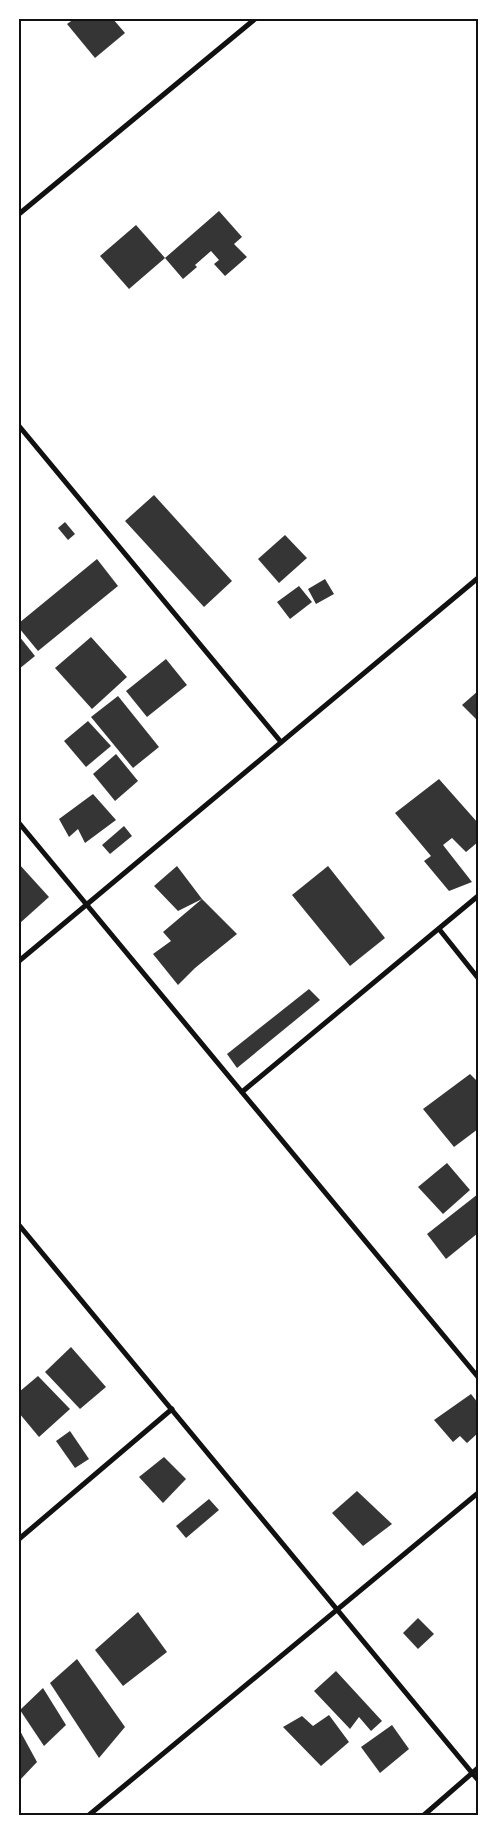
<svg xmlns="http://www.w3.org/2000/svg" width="497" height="1834" font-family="Mulish,sans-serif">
	<rect width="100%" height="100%" fill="#fff"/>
	<!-- building -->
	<g fill="#353535">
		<path d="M74,19H113L125,33L95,58L67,24Z"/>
		<path d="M219,211L242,237L234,244L247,257L225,276L214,264L219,260L211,251L195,265L197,267L183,279L165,258Z"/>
		<path d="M136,225L165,258L129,289L100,256Z"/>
		<path d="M154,495L232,581L204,607L125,521Z"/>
		<path d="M65,522L75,534L68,540L58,528Z"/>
		<path d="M285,535L307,558L279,583L258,559Z"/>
		<path d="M97,559L118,586L38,651L19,628V623Z"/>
		<path d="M325,579L334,594L316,604L308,589Z"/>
		<path d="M299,586L312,602L290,619L277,602Z"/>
		<path d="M19,636L35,656L19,669Z"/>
		<path d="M91,637L127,677L92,709L55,668Z"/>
		<path d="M166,659L187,685L147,717L126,691Z"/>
		<path d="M478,691V721L462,705Z"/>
		<path d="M118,696L159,747L133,768L91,717Z"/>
		<path d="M88,721L111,746L86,767L64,741Z"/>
		<path d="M116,754L138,781L115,801L93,774Z"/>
		<path d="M439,779L478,823V842L466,852L452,838L443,845L472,882L449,891L424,861L431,856L395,813Z"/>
		<path d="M93,794L116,820L85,843L78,829L69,837L59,819Z"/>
		<path d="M124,826L132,836L110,854L102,845Z"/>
		<path d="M19,864L49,897L20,923L19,922Z"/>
		<path d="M177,866L202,899L237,934L195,968L178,985L153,954L171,941L163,932L202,899L178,911L154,886Z"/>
		<path d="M328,866L385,938L350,966L292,895Z"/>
		<path d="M309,989L320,1000L237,1068L227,1054Z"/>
		<path d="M470,1074L478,1082V1129L454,1147L423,1109Z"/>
		<path d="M447,1163L470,1190L443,1214L418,1187Z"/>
		<path d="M478,1194V1233L446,1259L427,1234Z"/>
		<path d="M71,1347L106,1387L80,1409L45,1372Z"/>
		<path d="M38,1376L70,1409L39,1437L19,1413V1392Z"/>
		<path d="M471,1394L478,1403V1433L467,1443L460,1436L453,1442L434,1420Z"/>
		<path d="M70,1431L89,1459L75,1468L56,1441Z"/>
		<path d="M164,1457L186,1479L163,1503L139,1477Z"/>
		<path d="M357,1491L392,1524L363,1546L332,1513Z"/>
		<path d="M209,1499L219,1510L186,1538L176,1526Z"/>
		<path d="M138,1612L167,1652L123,1686L95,1650Z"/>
		<path d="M418,1618L434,1634L418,1649L403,1633Z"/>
		<path d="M77,1659L125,1727L99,1758L50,1683Z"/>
		<path d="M336,1671L382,1721L371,1731L359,1717L350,1729L314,1691Z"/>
		<path d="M43,1688L66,1725L44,1746L20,1710Z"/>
		<path d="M329,1715L349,1742L321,1766L283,1727L302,1716L313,1726Z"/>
		<path d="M392,1725L409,1749L380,1773L361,1747Z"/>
		<path d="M19,1729L37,1762L19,1781Z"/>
	</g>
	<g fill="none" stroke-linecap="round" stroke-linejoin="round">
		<!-- minor -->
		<g stroke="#111" stroke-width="5">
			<path d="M19,214L255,19"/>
			<path d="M19,426L281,742"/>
			<path d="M19,823L478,1377"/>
			<path d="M439,929L478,978"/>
			<path d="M19,961L478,578"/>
			<path d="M242,1092L478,896"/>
			<path d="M19,1225L478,1780"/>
			<path d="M19,1539L172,1409"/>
			<path d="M89,1815L478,1493"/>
			<path d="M424,1815L478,1768"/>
		</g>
	</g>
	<!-- border -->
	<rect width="497" height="1834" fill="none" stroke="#ffffff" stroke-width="40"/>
	<rect x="20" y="20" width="457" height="1794" fill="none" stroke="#111" stroke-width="2"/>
</svg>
